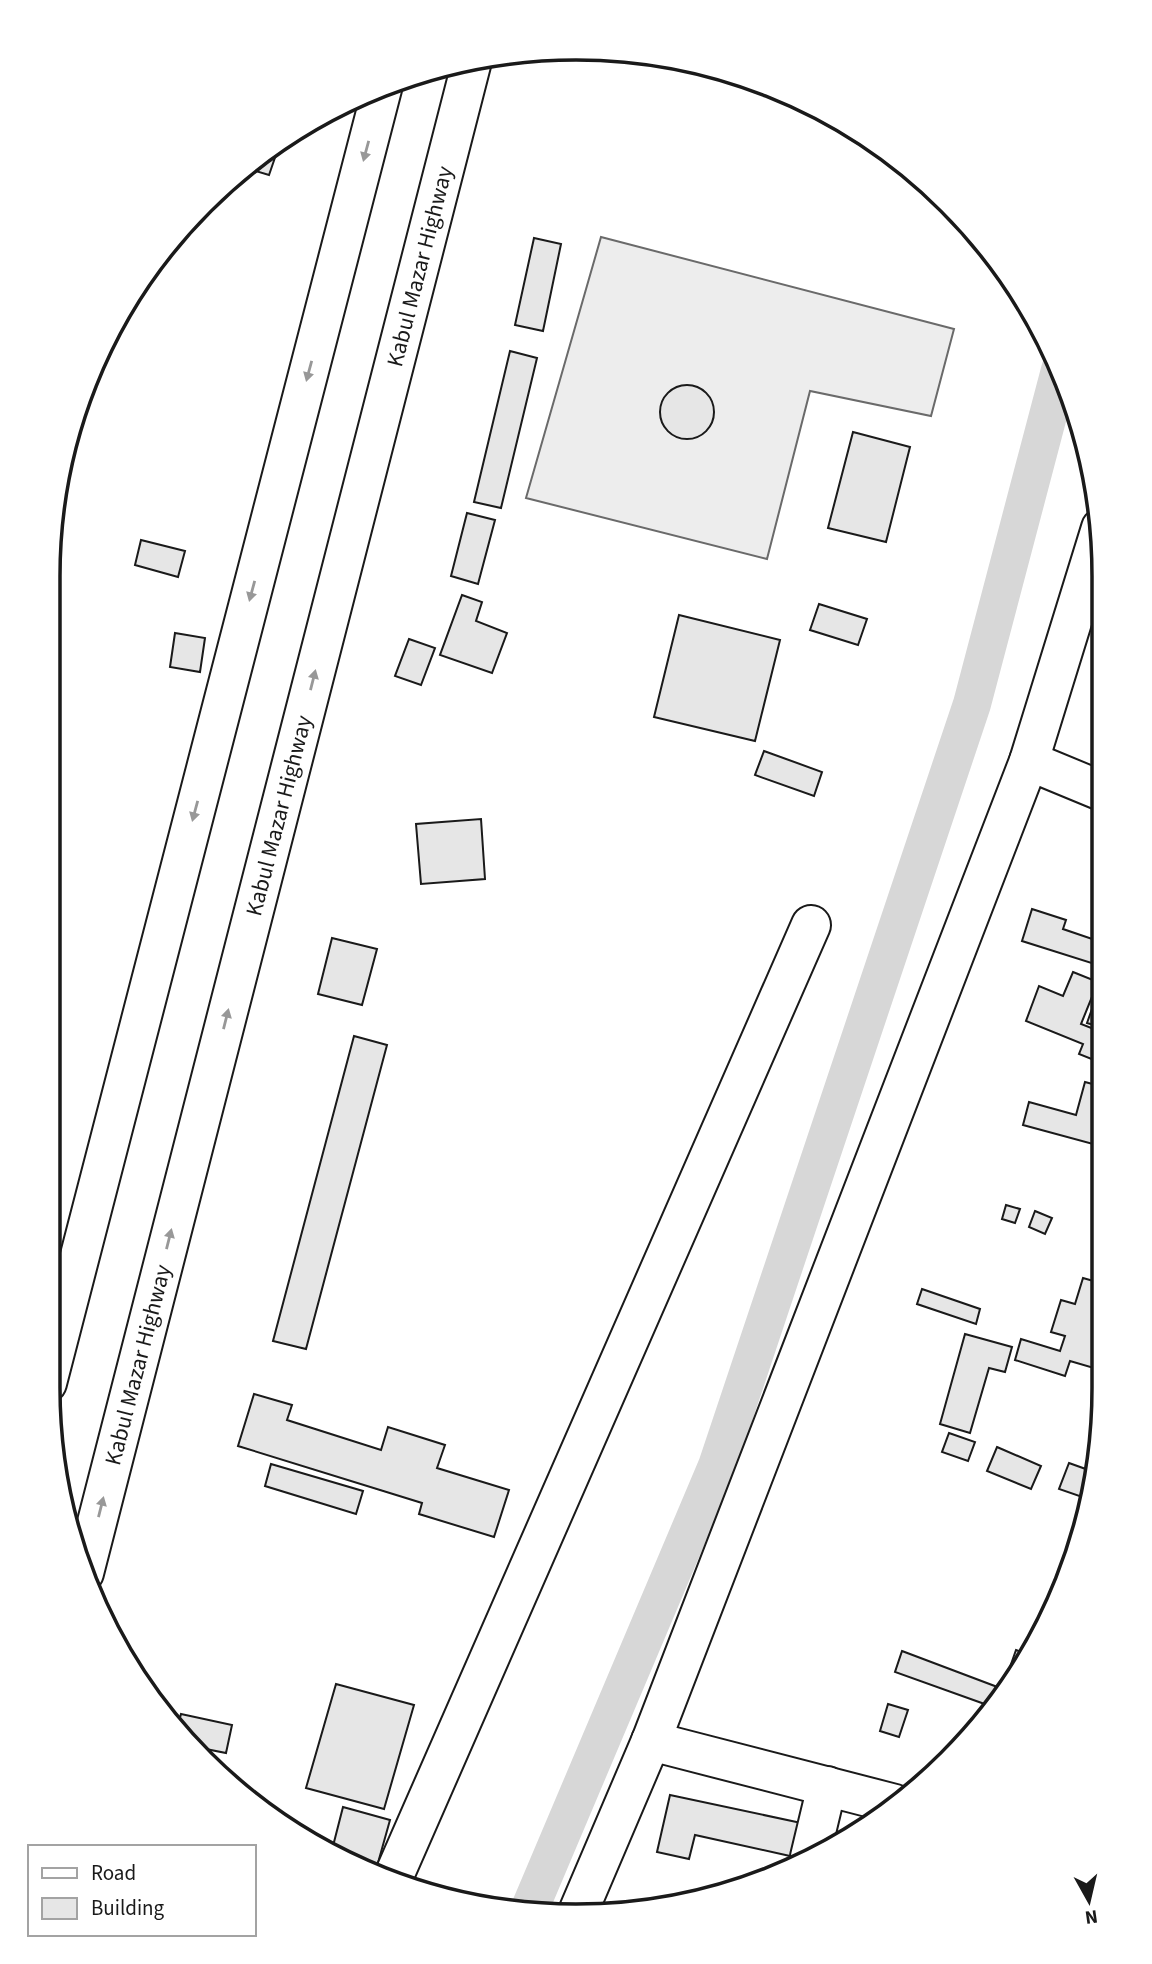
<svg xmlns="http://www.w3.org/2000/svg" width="1152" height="1964" font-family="'Source Sans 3',sans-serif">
	<rect width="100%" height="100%" fill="#fff"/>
	<!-- built -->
	<path fill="#ededed" stroke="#6a6a6a" stroke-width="2" d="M601,237L954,329L931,416L810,391L767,559L526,498Z"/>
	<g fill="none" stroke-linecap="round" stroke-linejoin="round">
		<!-- canal -->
		<path stroke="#d7d7d7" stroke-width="38" d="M530,1908L717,1466L972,704L1060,370"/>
	</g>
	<!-- building -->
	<g fill="#e6e6e6" stroke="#1a1a1a" stroke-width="2">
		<path d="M273,144L279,146L269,175L249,169L252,161Z"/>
		<path d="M534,238L561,244L543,331L515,325Z"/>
		<path d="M510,351L537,358L501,508L474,502Z"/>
		<circle cx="687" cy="412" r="27"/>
		<path d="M853,432L910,447L886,542L828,528Z"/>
		<path d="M467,513L495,520L478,584L451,576Z"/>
		<path d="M141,540L185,551L178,577L135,565Z"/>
		<path d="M462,595L482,602L476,621L507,633L492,673L440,655Z"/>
		<path d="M819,604L867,619L858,645L810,630Z"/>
		<path d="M679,615L780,640L755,741L654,717Z"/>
		<path d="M175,633L205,638L200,672L170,667Z"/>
		<path d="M409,639L435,648L421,685L395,676Z"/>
		<path d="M764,751L822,772L814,796L755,775Z"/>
		<path d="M481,819L485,879L421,884L416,824Z"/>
		<path d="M1032,909L1066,920L1063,929L1101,942L1104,933V967L1022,941Z"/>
		<path d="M332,938L377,949L362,1005L318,994Z"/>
		<path d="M1073,972L1098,982L1081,1024L1104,1033V1064L1079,1054L1083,1044L1026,1021L1039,986L1063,996Z"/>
		<path d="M1103,978L1104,979V1028L1087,1023Z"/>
		<path d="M354,1036L387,1045L306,1349L273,1341Z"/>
		<path d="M1085,1082L1104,1087V1103L1098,1121L1104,1123V1147L1023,1125L1029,1102L1076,1115Z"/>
		<path d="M1006,1205L1020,1209L1015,1223L1002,1219Z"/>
		<path d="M1035,1211L1052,1218L1045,1234L1029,1227Z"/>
		<path d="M1104,1235V1269L1093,1266Z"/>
		<path d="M1083,1278L1104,1284V1371L1070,1361L1065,1376L1015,1360L1021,1339L1060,1351L1065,1336L1051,1332L1061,1300L1075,1304Z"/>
		<path d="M922,1289L980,1309L976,1324L917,1304Z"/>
		<path d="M965,1334L1012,1347L1005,1372L989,1368L970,1433L940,1424Z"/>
		<path d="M254,1394L292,1405L287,1420L381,1450L388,1427L445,1445L437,1468L509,1490L494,1537L419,1514L422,1503L238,1446Z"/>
		<path d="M949,1433L975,1442L968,1461L942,1452Z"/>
		<path d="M997,1447L1041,1466L1031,1489L987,1471Z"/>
		<path d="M1069,1463L1094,1472L1088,1499L1059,1489Z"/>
		<path d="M271,1464L363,1491L356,1514L265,1486Z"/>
		<path d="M1016,1650L1029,1655L1016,1681L1009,1689L1003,1687Z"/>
		<path d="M902,1651L1008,1691L993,1707L895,1672Z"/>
		<path d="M336,1684L414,1705L384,1809L306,1788Z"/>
		<path d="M888,1704L908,1710L899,1737L880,1731Z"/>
		<path d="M181,1714L232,1725L226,1753L196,1747L177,1729Z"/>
		<path d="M670,1795L806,1824L799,1858L695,1835L689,1859L657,1852Z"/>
		<path d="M343,1807L390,1820L376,1870L332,1850Z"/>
	</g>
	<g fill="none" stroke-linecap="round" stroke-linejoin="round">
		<!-- minor casing -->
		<g stroke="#1a1a1a" stroke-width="42">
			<g id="minor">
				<path d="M1029,761L1104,792"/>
				<path d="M651,1741L895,1804"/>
				<path d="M810,1857L827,1786"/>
				<path d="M393,1878L811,925"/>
				<path d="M578,1912L651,1741L1029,761L1101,528"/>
			</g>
		</g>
		<!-- highway casing -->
		<g stroke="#1a1a1a" stroke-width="42">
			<g id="highway">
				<path d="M47,1383L383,85"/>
				<path id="s1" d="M84,1573L473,57"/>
			</g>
		</g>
		<!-- minor -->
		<use href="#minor" stroke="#fff" stroke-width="38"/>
		<!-- highway -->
		<use href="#highway" stroke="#fff" stroke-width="38"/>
	</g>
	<!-- one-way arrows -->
	<defs><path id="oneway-solid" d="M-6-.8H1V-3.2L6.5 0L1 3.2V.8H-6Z" transform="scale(1.75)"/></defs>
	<g fill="#989898">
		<use href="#oneway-solid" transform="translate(366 151) rotate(105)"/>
		<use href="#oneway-solid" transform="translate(309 371) rotate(105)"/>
		<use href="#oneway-solid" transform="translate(252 591) rotate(105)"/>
		<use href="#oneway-solid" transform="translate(313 680) rotate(-76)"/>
		<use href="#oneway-solid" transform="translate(195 811) rotate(105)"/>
		<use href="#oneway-solid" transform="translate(226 1019) rotate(-76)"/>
		<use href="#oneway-solid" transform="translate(169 1239) rotate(-76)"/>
		<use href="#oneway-solid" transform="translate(101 1507) rotate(-76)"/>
	</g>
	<g text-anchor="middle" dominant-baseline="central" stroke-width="5" stroke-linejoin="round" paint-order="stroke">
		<!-- street labels -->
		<g font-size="23" fill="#1a1a1a" stroke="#fff">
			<text stroke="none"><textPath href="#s1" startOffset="1349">Kabul Mazar Highway</textPath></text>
			<text stroke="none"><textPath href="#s1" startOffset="782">Kabul Mazar Highway</textPath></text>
			<text stroke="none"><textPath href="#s1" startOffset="215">Kabul Mazar Highway</textPath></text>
		</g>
	</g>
	<!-- crop -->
	<path d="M0 0H1152V1964H0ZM576 60H576A516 516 0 0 1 1092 576V1388A516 516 0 0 1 576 1904H576A516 516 0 0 1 60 1388V576A516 516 0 0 1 576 60Z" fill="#fff" fill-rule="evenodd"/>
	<path fill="none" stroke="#1a1a1a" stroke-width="3.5" d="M576 60H576A516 516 0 0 1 1092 576V1388A516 516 0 0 1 576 1904H576A516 516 0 0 1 60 1388V576A516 516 0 0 1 576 60Z"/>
	<!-- legend -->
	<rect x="28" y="1845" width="228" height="91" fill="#ffffff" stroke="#a3a3a3" stroke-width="2"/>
	<rect x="42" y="1868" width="35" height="10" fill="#ffffff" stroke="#a3a3a3" stroke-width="2"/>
	<text x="91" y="1880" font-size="21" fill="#1a1a1a">Road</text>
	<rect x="42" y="1898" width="35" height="21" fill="#e6e6e6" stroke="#a3a3a3" stroke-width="2"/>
	<text x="91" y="1915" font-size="21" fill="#1a1a1a">Building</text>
	<!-- north arrow -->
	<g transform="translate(1089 1901) rotate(172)" stroke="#ffffff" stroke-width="5" paint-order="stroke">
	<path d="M0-5L12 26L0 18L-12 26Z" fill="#1a1a1a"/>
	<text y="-10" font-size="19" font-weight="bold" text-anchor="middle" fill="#1a1a1a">N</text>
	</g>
</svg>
